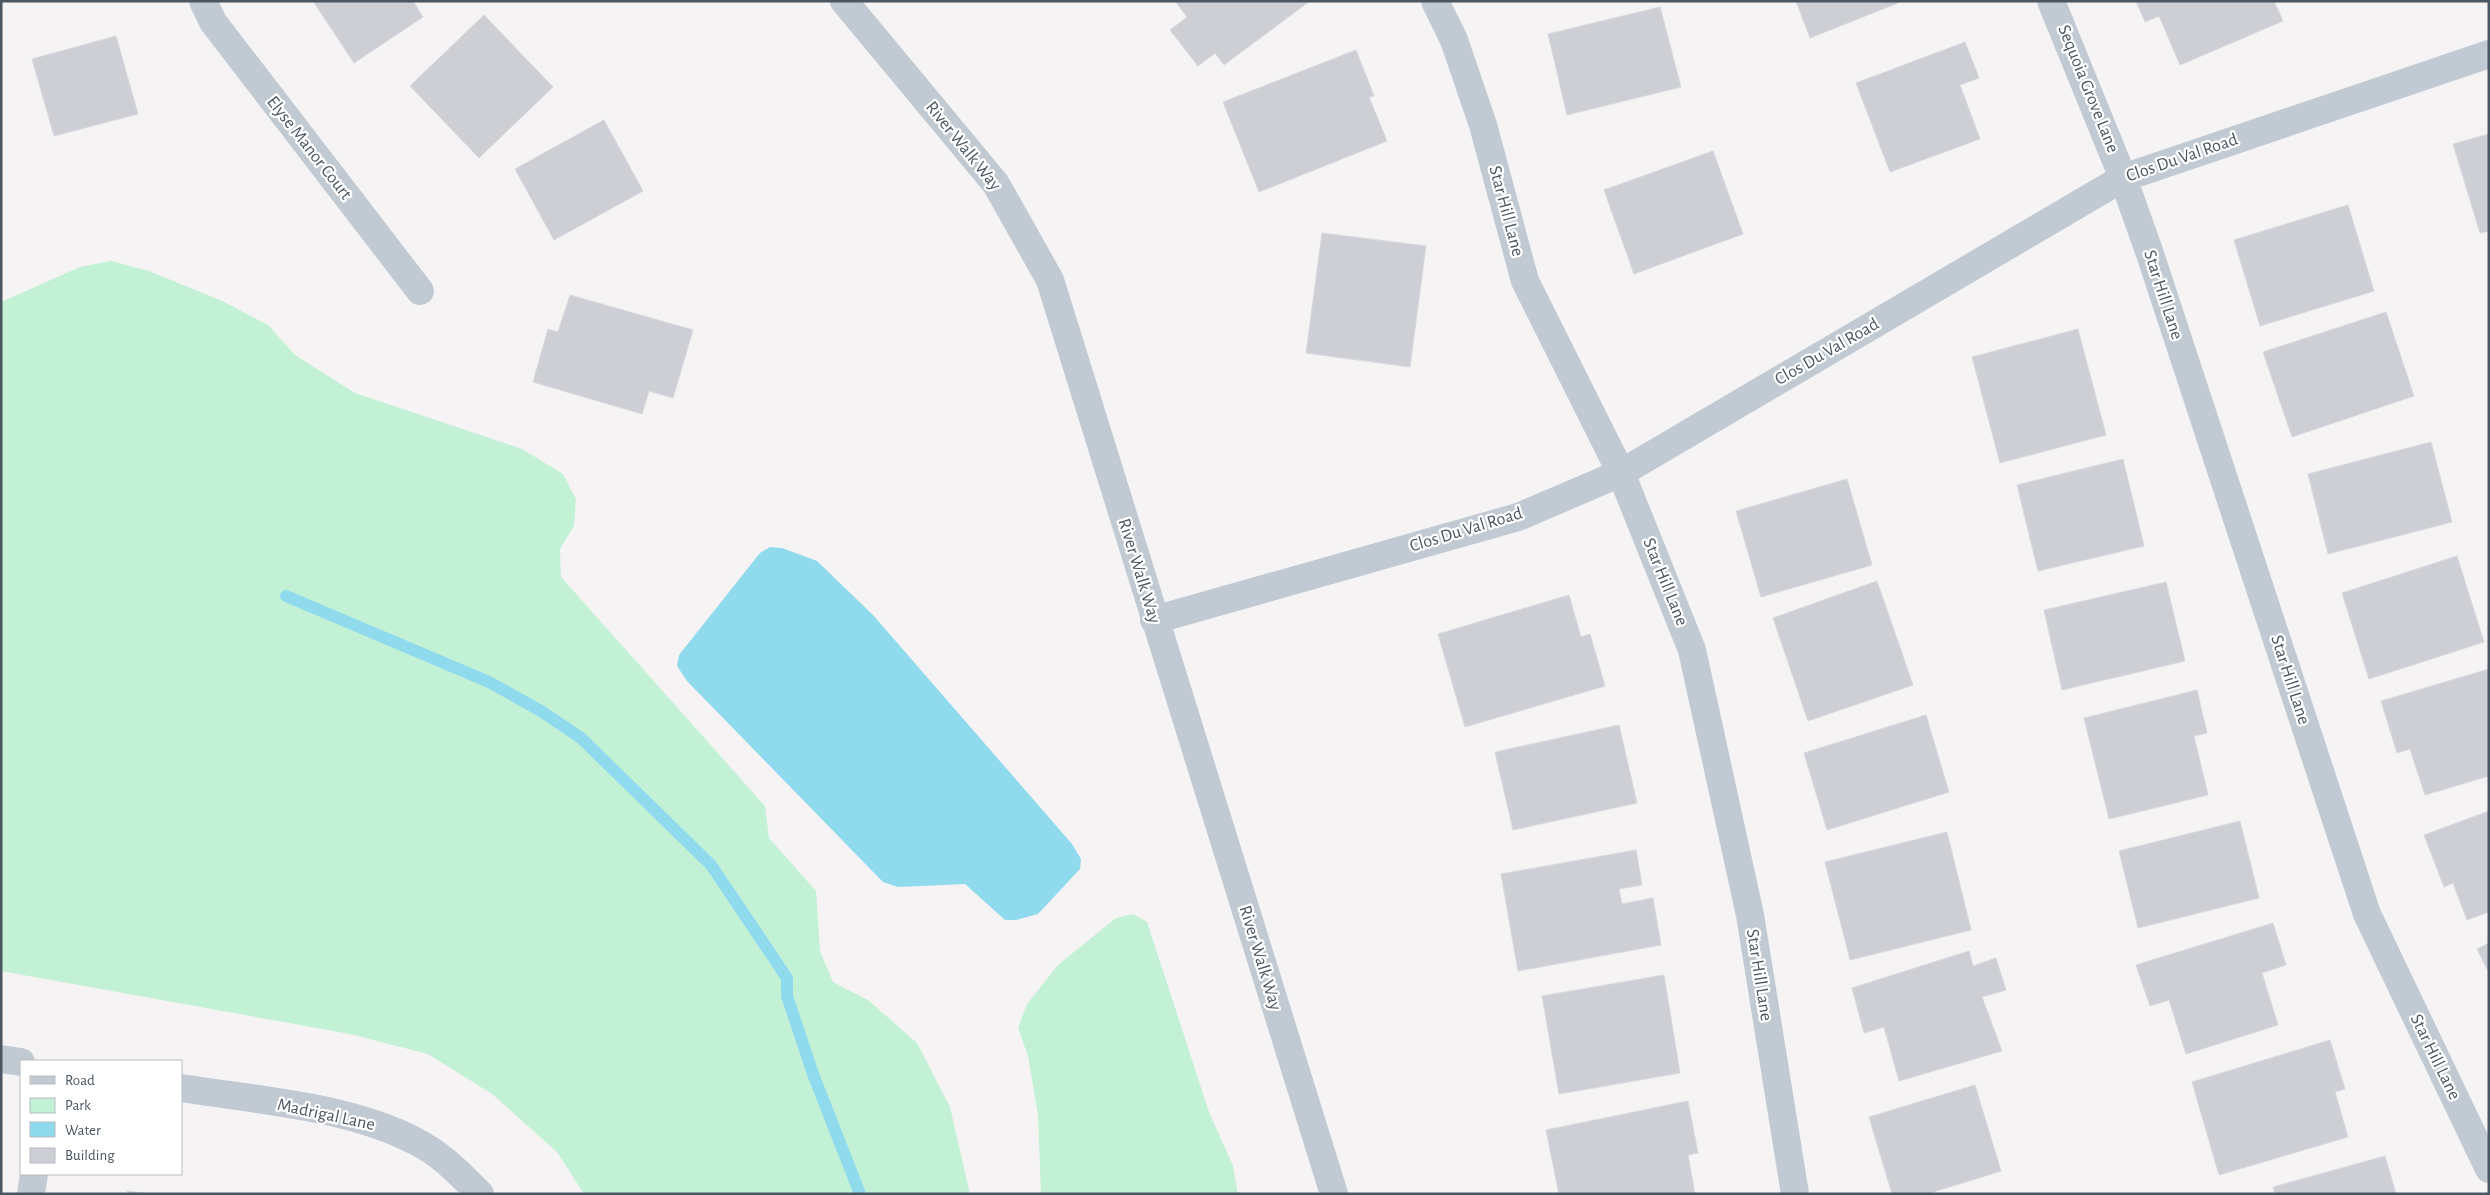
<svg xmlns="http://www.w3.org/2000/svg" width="2490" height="1195" font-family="'Alegreya Sans',sans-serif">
	<rect width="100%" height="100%" fill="#f5f3f3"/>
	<!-- green -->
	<g fill="#c3f1d5">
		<path d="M111,261L149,271L222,301L268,325L295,355L355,393L522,449L563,474L576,499L574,526L560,549L561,577L765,806L769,838L816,891L820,951L833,982L868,1000L917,1043L950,1107L970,1194H584L557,1152L492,1094L428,1054L350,1034L1,971V302L80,267Z"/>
		<path d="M1133,914L1147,922L1209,1112L1233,1166L1238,1194L1041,1193L1038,1115L1028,1056L1018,1028L1027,1004L1058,965L1116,918Z"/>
	</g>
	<!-- water -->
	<path fill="#90daee" d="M770,547L782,548L817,561L873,615L1072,844L1081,859L1080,869L1038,914L1016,920H1005L965,884L898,887L883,882L687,681L677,666L679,655L760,553Z"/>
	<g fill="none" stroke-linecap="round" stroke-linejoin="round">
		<!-- stream -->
		<path stroke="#90daee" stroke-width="12" d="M286,596L489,682L541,711L581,738L711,865L787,978V996L813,1074L860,1194"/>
	</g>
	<!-- building -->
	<g fill="#cdcfd5" stroke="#d7d9de">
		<path d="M313,1H413L423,17L354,63Z"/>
		<path d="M1175,1H1310L1224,65L1215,53L1198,66L1170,30L1187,17Z"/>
		<path d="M1796,1H1903L1810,38Z"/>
		<path d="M2136,1H2274L2283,21L2180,65L2159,16L2145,22Z"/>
		<path d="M1660,7L1681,87L1567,115L1548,34Z"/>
		<path d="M484,15L553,87L479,158L410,86Z"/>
		<path d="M116,36L138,114L54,136L32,59Z"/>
		<path d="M1965,42L1979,78L1960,85L1980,139L1890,172L1856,83Z"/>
		<path d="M1356,50L1374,96L1369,97L1387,141L1259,192L1223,102Z"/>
		<path d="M604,120L643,191L554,240L515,169Z"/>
		<path d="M2489,134V231L2480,233L2453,144Z"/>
		<path d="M1713,151L1743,234L1634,274L1604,190Z"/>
		<path d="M2348,205L2374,291L2260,326L2234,240Z"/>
		<path d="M1322,233L1426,246L1410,367L1306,353Z"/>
		<path d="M570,295L693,330L673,398L649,391L642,414L533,382L548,329L558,332Z"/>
		<path d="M2386,312L2414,396L2292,437L2263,352Z"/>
		<path d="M2078,329L2106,435L2000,463L1972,357Z"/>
		<path d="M2431,442L2452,522L2328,554L2308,474Z"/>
		<path d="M2123,459L2144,546L2038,571L2017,485Z"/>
		<path d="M1847,479L1872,565L1761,597L1736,511Z"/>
		<path d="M2457,556L2484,642L2369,679L2342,593Z"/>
		<path d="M1877,581L1913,685L1808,721L1773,618Z"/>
		<path d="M2166,582L2185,661L2062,690L2044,610Z"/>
		<path d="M1569,595L1581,637L1590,634L1605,686L1465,727L1438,634Z"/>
		<path d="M2489,669V776L2425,795L2410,749L2397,753L2381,701Z"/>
		<path d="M2197,690L2207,733L2194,736L2208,795L2109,819L2084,718Z"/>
		<path d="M1926,715L1949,792L1827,830L1804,753Z"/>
		<path d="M1619,725L1637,803L1513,830L1495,752Z"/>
		<path d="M2489,811V912L2467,920L2453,883L2444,887L2424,835Z"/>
		<path d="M2240,821L2259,898L2138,928L2119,851Z"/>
		<path d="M1947,832L1971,930L1850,960L1825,862Z"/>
		<path d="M1636,850L1642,885L1619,889L1622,904L1653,898L1661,945L1518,971L1501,874Z"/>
		<path d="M2273,923L2286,965L2262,973L2278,1025L2186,1054L2169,1000L2150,1006L2136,965Z"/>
		<path d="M2489,943V973L2477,949Z"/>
		<path d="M1969,951L1973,966L1996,958L2006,990L1982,997L2002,1051L1899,1081L1884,1027L1864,1033L1852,988Z"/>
		<path d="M1664,975L1680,1073L1559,1094L1542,996Z"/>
		<path d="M2330,1040L2345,1089L2335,1092L2348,1137L2219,1175L2192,1082Z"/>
		<path d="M1975,1085L2001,1171L1927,1194H1892L1869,1117Z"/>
		<path d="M1688,1101L1698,1153L1688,1155L1695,1194H1559L1546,1130Z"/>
		<path d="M2385,1156L2396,1194H2275L2273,1187Z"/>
		<path d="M127,1191L150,1194H127Z"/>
	</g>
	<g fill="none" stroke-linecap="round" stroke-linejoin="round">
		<!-- minor -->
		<g stroke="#c1cad2" stroke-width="28">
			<path d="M203,1L213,22L420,291"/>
			<path d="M844,1L996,184L1050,280L1334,1194"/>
			<path d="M1435,1L1454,40L1483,125L1525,281L1621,473L1692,650L1750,915L1795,1194"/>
			<path d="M2051,1L2123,178L2149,251L2367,914L2489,1169"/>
			<path d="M1154,620L1518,517L1621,473L2123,178L2489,54"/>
			<path d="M1,1059L21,1062"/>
			<path d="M181,1088C256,1100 348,1106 415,1141C440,1153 460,1174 480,1194"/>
			<path d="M31,1194L34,1174"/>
		</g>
	</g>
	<g text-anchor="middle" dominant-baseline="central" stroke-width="4.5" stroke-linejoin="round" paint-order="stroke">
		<!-- street labels -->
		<g font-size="18" fill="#4a5661" stroke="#fff">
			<text transform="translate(2088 89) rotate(68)">Sequoia Grove Lane</text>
			<text transform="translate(963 146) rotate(51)">River Walk Way</text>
			<text transform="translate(309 148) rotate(52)">Elyse Manor Court</text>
			<text transform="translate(2182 158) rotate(-19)">Clos Du Val Road</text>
			<text transform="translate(1506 211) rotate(75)">Star Hill Lane</text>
			<text transform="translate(2163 295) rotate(72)">Star Hill Lane</text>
			<text transform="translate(1827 352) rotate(-30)">Clos Du Val Road</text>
			<text transform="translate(1466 530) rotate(-17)">Clos Du Val Road</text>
			<text transform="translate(1139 571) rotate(73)">River Walk Way</text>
			<text transform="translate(1665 582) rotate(68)">Star Hill Lane</text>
			<text transform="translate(2290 680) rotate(72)">Star Hill Lane</text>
			<text transform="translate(1260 958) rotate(73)">River Walk Way</text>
			<text transform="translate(1759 975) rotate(81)">Star Hill Lane</text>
			<text transform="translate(2435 1057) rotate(64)">Star Hill Lane</text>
			<text transform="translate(326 1115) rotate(12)">Madrigal Lane</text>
		</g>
	</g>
	<!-- border -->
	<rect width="2490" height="1195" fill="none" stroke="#4a5661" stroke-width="5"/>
	<!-- legend -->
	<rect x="20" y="1060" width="162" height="115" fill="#ffffff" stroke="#b7bbc0"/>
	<rect x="30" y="1076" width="25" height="8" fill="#c1cad2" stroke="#b7bbc0"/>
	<text x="65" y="1085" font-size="15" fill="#4a5661">Road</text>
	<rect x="30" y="1098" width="25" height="15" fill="#c3f1d5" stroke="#b7bbc0"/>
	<text x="65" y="1110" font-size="15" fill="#4a5661">Park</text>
	<rect x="30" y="1122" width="25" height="15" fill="#90daee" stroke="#b7bbc0"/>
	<text x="65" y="1135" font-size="15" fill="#4a5661">Water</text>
	<rect x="30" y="1148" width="25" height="15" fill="#cdcfd5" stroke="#b7bbc0"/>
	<text x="65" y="1160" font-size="15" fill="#4a5661">Building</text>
</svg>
